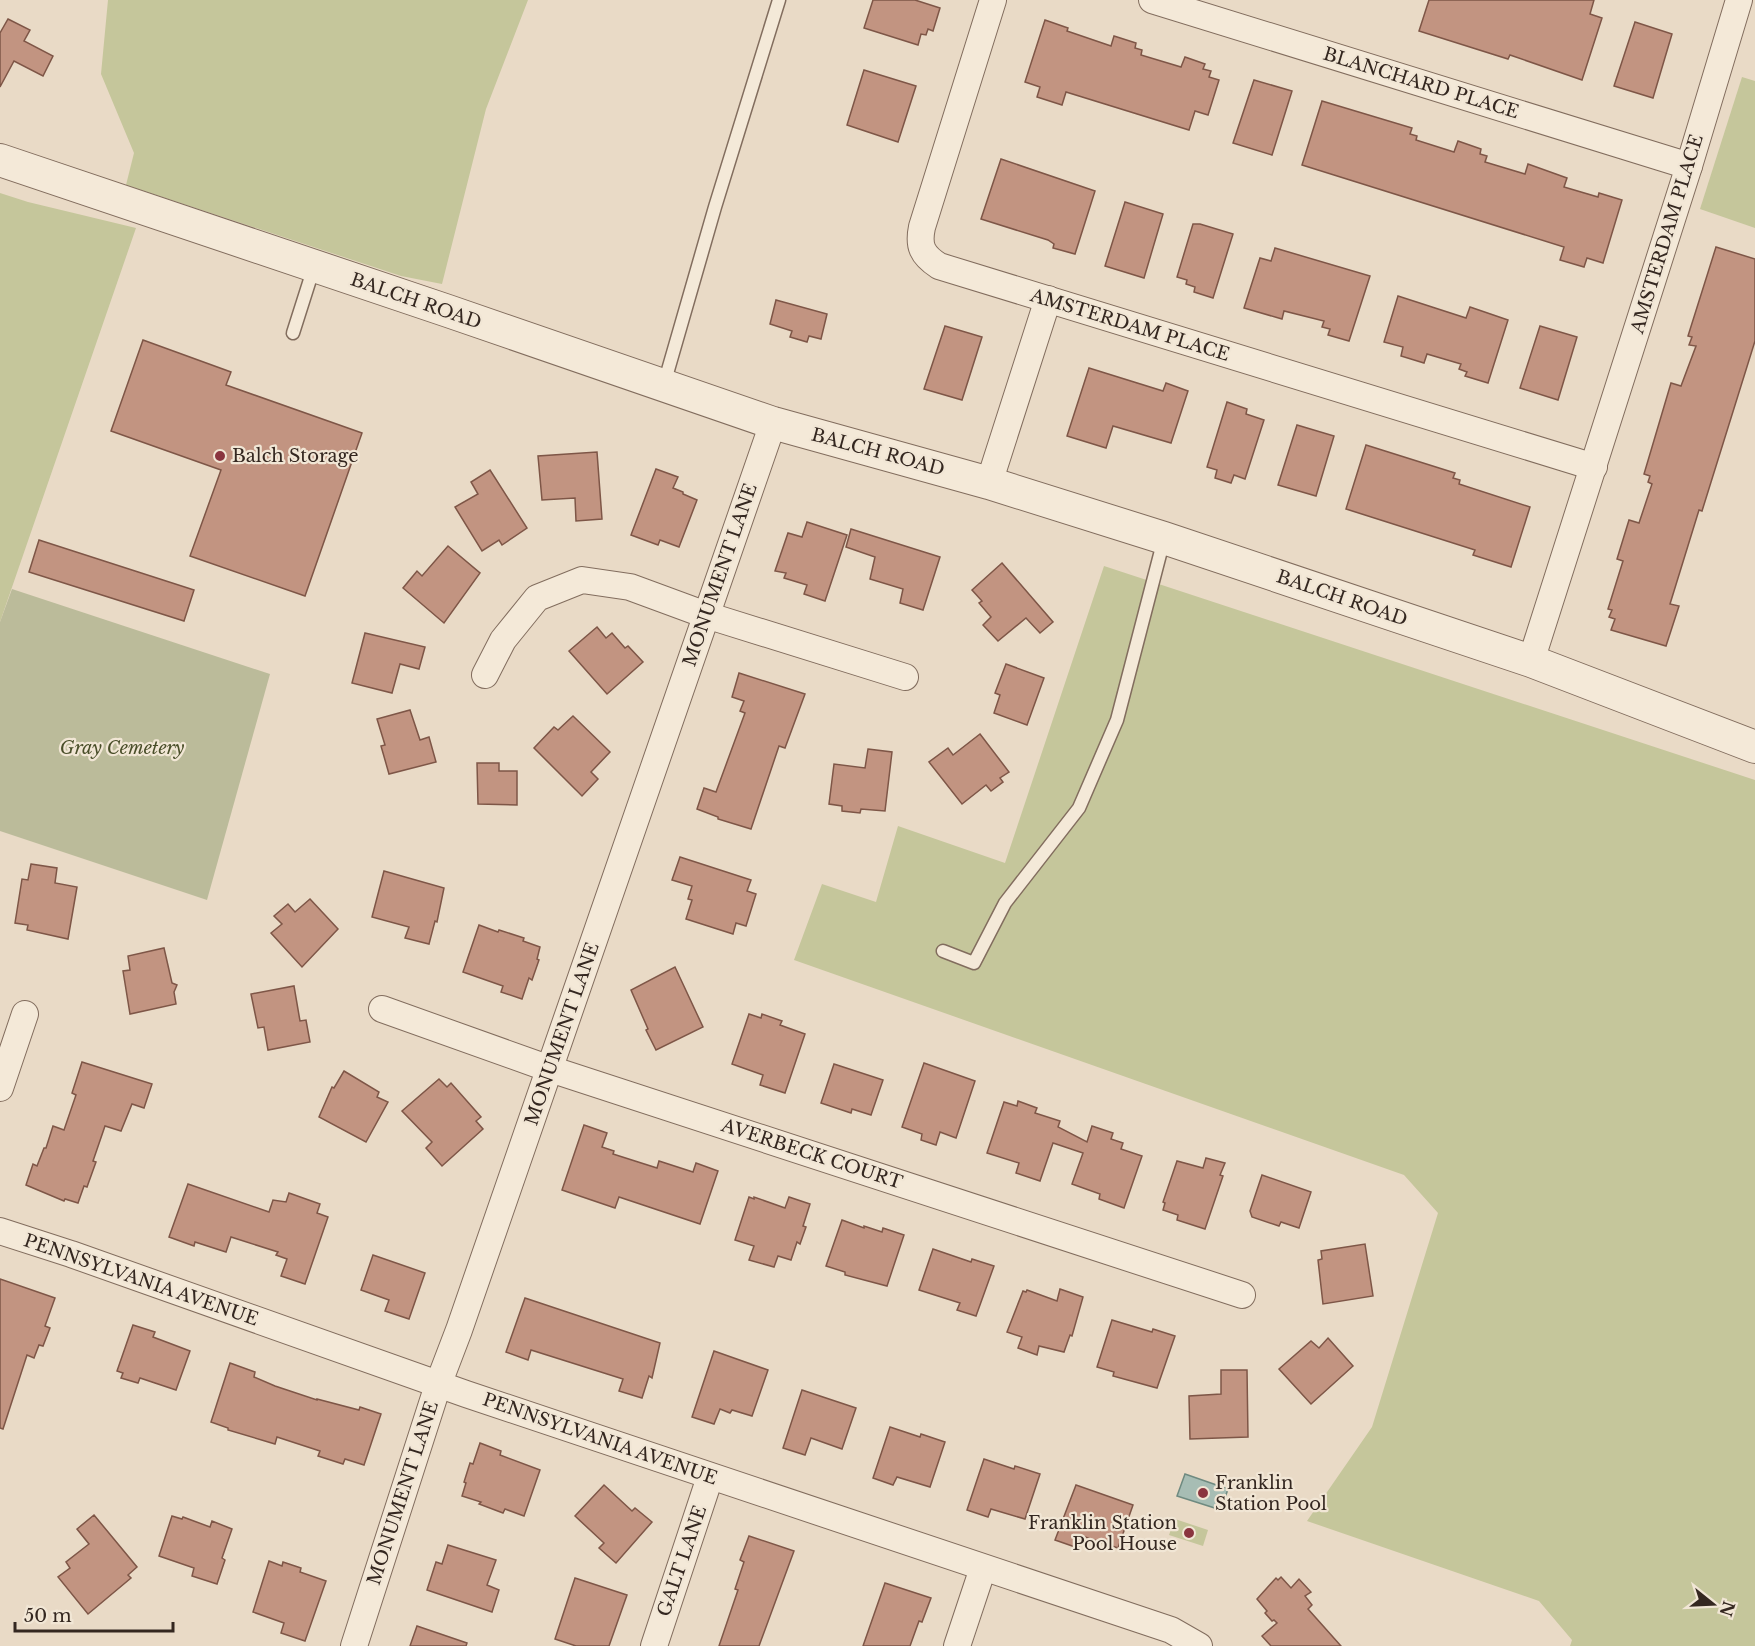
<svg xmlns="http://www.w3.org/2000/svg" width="1755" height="1646" font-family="'Libre Baskerville',serif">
	<rect width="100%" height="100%" fill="#e9dac6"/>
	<!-- green -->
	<g fill="#c5c69b">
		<path d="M108,0H528L486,109L442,284L401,276L126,185L134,153L101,74Z"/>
		<path d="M1742,77L1755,81V228L1700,209Z"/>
		<path d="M0,193L28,202L136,228L0,622Z"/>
		<path d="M1104,566L1755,780V1646H1570L1572,1640L1539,1601L1307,1521L1372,1427L1438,1213L1404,1175L794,960L822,884L876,902L898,826L1005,863Z"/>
		<path d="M1175,1519L1208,1530L1203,1546L1169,1535Z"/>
	</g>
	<!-- cemetery -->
	<path fill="#bbbb9a" d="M12,589L270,674L207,900L0,831V622Z"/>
	<!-- water -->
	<path fill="#a7bdb4" stroke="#6f8a80" stroke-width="1.5" d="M1185,1474L1228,1489L1221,1510L1177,1496Z"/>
	<!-- building -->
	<g fill="#c29481" stroke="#7e5647" stroke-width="1.5">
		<path d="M873,0H915L940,8L933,31L928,29L926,35L921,34L918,45L864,28Z"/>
		<path d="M1429,0H1594L1590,14L1602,18L1582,80L1510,55L1508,59L1419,31Z"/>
		<path d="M8,19L30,30L24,41L53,56L43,76L14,61L0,87V33Z"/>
		<path d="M1045,20L1068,28L1067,31L1111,46L1114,36L1136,43L1135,48L1142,50L1141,55L1181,67L1185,57L1205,64L1203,69L1211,71L1209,77L1219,80L1208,115L1195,111L1189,130L1066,92L1062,105L1037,97L1040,87L1025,82Z"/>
		<path d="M1635,22L1672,34L1653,98L1614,86Z"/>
		<path d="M864,70L916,86L898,142L847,125Z"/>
		<path d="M1254,80L1292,91L1272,155L1233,143Z"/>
		<path d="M1322,101L1412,128L1410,134L1417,136L1416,140L1454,152L1458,141L1481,149L1480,154L1487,156L1485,162L1525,174L1528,164L1567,178L1564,187L1598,197L1599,193L1622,200L1603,263L1587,258L1584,267L1560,260L1564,247L1302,165Z"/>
		<path d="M1001,159L1095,191L1075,254L1053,248L1054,244L1048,240L981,219Z"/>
		<path d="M1125,202L1163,214L1144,278L1105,266Z"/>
		<path d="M1193,224H1200L1233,234L1213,298L1194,292L1195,287L1186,284L1187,280L1177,277Z"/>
		<path d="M1716,247L1755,259V341L1702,511L1699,510L1670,604L1679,606L1666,646L1611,630L1615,619L1609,617L1612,610L1608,609L1623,561L1617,559L1629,520L1639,523L1652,484L1648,482L1650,476L1644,474L1671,383L1681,386L1696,346L1689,345L1692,337L1688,336Z"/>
		<path d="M1275,248L1370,276L1349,341L1328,335L1330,329L1322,327L1324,321L1284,311L1282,319L1244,308L1260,258L1271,261Z"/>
		<path d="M1398,296L1466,318L1470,307L1508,320L1488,383L1465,376L1467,372L1459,369L1461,364L1427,354L1424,363L1401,356L1403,347L1384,342Z"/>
		<path d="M776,300L827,314L821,339L809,336L807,342L790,337L792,331L770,324Z"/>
		<path d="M945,326L982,337L962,400L924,389Z"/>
		<path d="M1540,326L1577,337L1558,400L1520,388Z"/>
		<path d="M143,340L231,372L226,385L362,433L305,596L190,556L221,470L111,431Z"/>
		<path d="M1089,368L1163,391L1166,383L1188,391L1171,443L1113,426L1106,448L1067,436Z"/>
		<path d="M1227,402L1247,409L1246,414L1264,420L1245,479L1234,475L1231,483L1215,478L1217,470L1207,467Z"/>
		<path d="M1297,425L1334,436L1316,496L1278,485Z"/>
		<path d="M1366,445L1455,473L1453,478L1460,480L1459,484L1530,507L1511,567L1473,555L1475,550L1346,509Z"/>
		<path d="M597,452L602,519L576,521L575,498L542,500L538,456Z"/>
		<path d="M656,469L678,477L673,488L683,492V494L697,500L679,547L660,540L658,545L631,535Z"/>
		<path d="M490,470L527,528L502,545L499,540L482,551L455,507L478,494L471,482Z"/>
		<path d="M807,522L847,535L825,601L804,594L807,585L784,578L786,573L775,571L788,533L802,537Z"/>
		<path d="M851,529L940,557L923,610L900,603L903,589L870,579L875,557L846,547Z"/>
		<path d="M39,540L194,590L184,621L29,572Z"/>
		<path d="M448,546L480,573L444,623L403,588L417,571L422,576Z"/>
		<path d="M1002,563L1053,622L1040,633L1026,618L998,641L983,625L991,617L979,603L982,601L972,590Z"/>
		<path d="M597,627L606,638L612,633L625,648L628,646L643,662L607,694L569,651Z"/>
		<path d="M365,633L425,647L419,669L400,664L392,693L352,683Z"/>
		<path d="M1006,664L1044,678L1027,725L994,713L1000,695L995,693Z"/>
		<path d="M739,673L805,694L785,748L779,746L751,829L718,819V817L697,809L704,788L716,792L745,713L740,711L744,701L732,697Z"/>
		<path d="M410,710L420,740L429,737L436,762L389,774L381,746L385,745L377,719Z"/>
		<path d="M573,716L610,752L591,772L598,779L582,796L534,748L554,727L558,730Z"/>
		<path d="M980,734L1009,772L1000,778L1003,782L991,791L986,785L962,804L929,762L948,748L953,755Z"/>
		<path d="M868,749L892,752L885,811L861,809L860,813L842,811V806L829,804L834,764L865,768Z"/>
		<path d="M477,763H499V771H517V805L478,804Z"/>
		<path d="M680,857L751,880L747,891L756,894L746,926L736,923L733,934L686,919L692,900L688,899L692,886L672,880Z"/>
		<path d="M31,864L57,868L55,883L77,887L68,939L27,930L28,925L15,923L22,879L28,880Z"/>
		<path d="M384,871L444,888L437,922L435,921L429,944L405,938L409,927L372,917Z"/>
		<path d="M310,899L338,929L302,967L271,933L282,924L274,916L288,904L295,912Z"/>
		<path d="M479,925L498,932L499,930L524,938L523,941L540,947L537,959L539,960L532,980L529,978L522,999L501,992L503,986L463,972Z"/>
		<path d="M164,948L172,983L177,985L174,992L176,1004L130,1014L123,971L130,970L128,956Z"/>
		<path d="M675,967L703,1027L656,1050L646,1030L648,1029L631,990Z"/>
		<path d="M294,986L300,1021L306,1020L310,1042L268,1050L264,1027L258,1028L251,994Z"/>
		<path d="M749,1014L761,1018L762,1014L782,1021L780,1025L805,1034L785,1093L760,1085L763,1075L732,1064Z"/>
		<path d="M82,1062L152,1084L144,1108L132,1104L121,1131L105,1126L93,1161L96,1162L87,1187L84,1186L78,1203L65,1199L64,1201L26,1185L33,1164L37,1166L44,1148H46L53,1126L64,1130L76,1095L72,1093Z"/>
		<path d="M924,1063L975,1081L956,1138L940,1132L936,1145L921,1140L922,1134L902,1127Z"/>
		<path d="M834,1064L883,1080L871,1115L852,1109L851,1113L821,1103Z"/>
		<path d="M344,1071L379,1092L377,1097L388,1102L366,1142L319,1117L332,1087L334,1088Z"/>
		<path d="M439,1079L447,1087L451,1083L481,1117L476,1121L483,1129L442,1166L426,1148L432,1142L402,1111Z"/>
		<path d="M1018,1101L1037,1108L1035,1113L1060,1121L1058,1127L1087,1142L1092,1126L1113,1133L1111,1139L1123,1143L1121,1149L1142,1156L1124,1208L1099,1199L1100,1194L1072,1184L1083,1153L1053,1143L1040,1181L1016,1173L1019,1163L987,1153L1004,1102L1017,1106Z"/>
		<path d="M584,1125L607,1133L602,1147L614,1151L613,1154L657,1168L659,1161L693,1172L696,1163L718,1171L700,1224L619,1197L615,1208L562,1190Z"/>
		<path d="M1206,1158L1225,1163L1220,1175L1223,1176L1205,1229L1177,1220L1178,1215L1163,1210L1165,1203L1163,1202L1177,1161L1203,1168Z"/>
		<path d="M1262,1175L1311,1192L1299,1228L1281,1222L1279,1226L1252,1217L1250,1211Z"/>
		<path d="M188,1184L269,1212L273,1200L286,1202L289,1193L320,1204L317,1213L328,1217L305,1284L281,1276L287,1259L276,1255L278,1252L231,1237L226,1252L195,1242L194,1246L169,1237Z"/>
		<path d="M749,1197L754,1199V1197L785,1208L789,1197L810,1204L803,1226L806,1227L800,1244L797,1242L791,1260L778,1256L774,1267L749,1260L754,1246L735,1240Z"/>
		<path d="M842,1220L864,1228V1226L882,1232L883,1228L904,1235L887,1286L845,1275V1272L826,1266Z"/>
		<path d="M1365,1244L1373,1296L1323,1304L1318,1260L1322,1259L1321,1251Z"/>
		<path d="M933,1249L971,1262L972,1259L994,1266L976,1316L957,1310L960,1303L919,1290Z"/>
		<path d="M373,1255L425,1273L409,1319L385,1311L389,1300L361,1290Z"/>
		<path d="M0,1279L55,1298L45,1326L50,1328L43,1346L39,1345L34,1358L27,1355L3,1429L0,1428Z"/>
		<path d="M1060,1289L1083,1297L1072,1336L1070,1335L1064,1352L1039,1346L1037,1355L1018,1348L1022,1337L1007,1332L1023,1291L1026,1292L1027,1290L1057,1301Z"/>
		<path d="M525,1298L660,1343L652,1378L649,1376L642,1398L619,1391L623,1379L531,1350L528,1360L506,1352Z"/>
		<path d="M1112,1320L1152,1332L1153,1329L1175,1336L1157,1388L1113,1376L1114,1372L1097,1367Z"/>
		<path d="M133,1325L155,1332L153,1337L190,1351L176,1390L140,1378L138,1383L121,1378L123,1373L117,1371Z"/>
		<path d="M1328,1338L1353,1366L1311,1404L1279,1369L1311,1341L1319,1348Z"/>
		<path d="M714,1351L768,1370L752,1416L732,1410L730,1413L720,1409L714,1424L692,1417Z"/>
		<path d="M230,1363L255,1372L254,1377L275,1386L317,1400V1399L359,1410L360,1407L381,1414L364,1465L345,1459L343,1464L318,1456L320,1451L277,1437L275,1444L228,1430V1428L211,1422Z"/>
		<path d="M1221,1370H1247L1248,1437L1190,1439L1189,1396L1221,1394Z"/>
		<path d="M802,1390L856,1408L842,1449L811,1438L805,1455L783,1448Z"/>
		<path d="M890,1427L920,1437L921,1434L945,1442L930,1487L897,1477L893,1485L873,1478Z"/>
		<path d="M480,1443L501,1451L500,1455L540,1470L524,1516L505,1509L503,1513L479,1504L481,1502L462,1496L466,1483L464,1482L470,1463L473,1464Z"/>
		<path d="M984,1459L1014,1469L1015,1466L1040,1474L1025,1519L991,1509L988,1517L967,1510Z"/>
		<path d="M604,1485L632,1511L635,1508L652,1522L616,1563L599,1548L604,1543L575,1516Z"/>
		<path d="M1076,1485L1133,1505L1118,1548L1082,1536L1078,1548L1055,1540Z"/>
		<path d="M94,1515L137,1567L128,1575L131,1578L88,1614L58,1577L70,1568L66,1562L89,1544L77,1529Z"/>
		<path d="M172,1516L182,1519L183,1517L210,1527L212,1521L232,1529L222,1558L225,1560L217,1584L192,1576L194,1568L159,1556Z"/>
		<path d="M749,1536L794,1551L759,1646H719L738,1590L735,1589L744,1562L740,1560Z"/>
		<path d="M448,1545L496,1560L487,1585L499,1590L492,1612L427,1590L436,1562L442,1564Z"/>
		<path d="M269,1561L282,1566L283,1562L301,1568L300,1572L326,1581L305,1641L281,1633L284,1623L253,1612Z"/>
		<path d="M1281,1577L1291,1588L1299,1579L1311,1592L1305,1596L1312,1605L1308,1609L1341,1646H1271L1262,1636L1277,1623L1274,1620L1272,1621L1265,1613L1267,1611L1257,1599L1276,1578L1278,1580Z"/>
		<path d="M575,1578L627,1595L609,1646H576L555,1639Z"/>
		<path d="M885,1583L931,1598L922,1622L919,1621L910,1646H863Z"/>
		<path d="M417,1626L467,1643L466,1646H410Z"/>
	</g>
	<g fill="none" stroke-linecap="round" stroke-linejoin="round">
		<!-- service casing -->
		<g stroke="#826d5e" stroke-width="15">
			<g id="service">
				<path d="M293,333L314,267"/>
				<path d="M664,384L715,207L779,0"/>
				<path d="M943,951L974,963L1005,903L1079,808L1117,720L1164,539"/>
			</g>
		</g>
		<!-- minor casing -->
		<g stroke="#826d5e" stroke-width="28">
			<g id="minor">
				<path d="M993,0L922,227C918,246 922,255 939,266L1594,467"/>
				<path d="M1152,0L1689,166"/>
				<path d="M989,483L1048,299"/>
				<path d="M1531,661L1689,166L1739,0"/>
				<path d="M485,675L503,640L537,598L582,580L630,587L706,615L905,677"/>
				<path d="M382,1009L550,1069L1242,1295"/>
				<path d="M0,1088L25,1014"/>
				<path d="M0,1231L71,1254L466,1394L1171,1630L1199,1646"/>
				<path d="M354,1646L438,1385L459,1330L773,423"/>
				<path d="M654,1646L710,1477"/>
				<path d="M957,1646L983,1568"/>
			</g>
		</g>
		<!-- tertiary casing -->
		<g stroke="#826d5e" stroke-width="34">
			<path id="tertiary" d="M0,160L448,311L773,423L989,483L1164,538L1531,661L1755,747"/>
		</g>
		<!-- service -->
		<use href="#service" stroke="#f4e9d8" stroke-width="12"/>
		<!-- minor -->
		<use href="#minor" stroke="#f4e9d8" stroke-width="26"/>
		<!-- tertiary -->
		<use href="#tertiary" stroke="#f4e9d8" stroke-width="32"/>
	</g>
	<!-- markers -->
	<g fill="#8a353f" stroke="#f1e6d5" stroke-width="2">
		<circle cx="220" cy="456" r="6"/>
		<circle cx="1203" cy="1493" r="6"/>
		<circle cx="1189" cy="1533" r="6"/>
	</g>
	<g text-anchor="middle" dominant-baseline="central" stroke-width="4.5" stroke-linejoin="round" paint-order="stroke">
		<!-- street labels -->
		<g font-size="18" fill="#342720" stroke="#f1e6d5">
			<text transform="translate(1421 83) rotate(17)">BLANCHARD PLACE</text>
			<text transform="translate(1667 234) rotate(-73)">AMSTERDAM PLACE</text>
			<text transform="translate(416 301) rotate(19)">BALCH ROAD</text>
			<text transform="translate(1130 325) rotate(17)">AMSTERDAM PLACE</text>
			<text transform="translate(878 452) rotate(15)">BALCH ROAD</text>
			<text transform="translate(720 575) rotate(-71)">MONUMENT LANE</text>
			<text transform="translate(1342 598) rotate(19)">BALCH ROAD</text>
			<text transform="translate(562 1034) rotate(-71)">MONUMENT LANE</text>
			<text transform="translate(812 1154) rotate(18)">AVERBECK COURT</text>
			<text transform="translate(141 1280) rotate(19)">PENNSYLVANIA AVENUE</text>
			<text transform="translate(600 1439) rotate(19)">PENNSYLVANIA AVENUE</text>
			<text transform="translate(403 1493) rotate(-72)">MONUMENT LANE</text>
			<text transform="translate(682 1561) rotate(-71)">GALT LANE</text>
		</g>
		<!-- poi labels -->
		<g font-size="18" fill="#342720" stroke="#f1e6d5" text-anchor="start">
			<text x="232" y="456">Balch Storage</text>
			<text x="1215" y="1483">Franklin<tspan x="1215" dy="21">Station Pool</tspan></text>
			<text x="1177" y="1523" text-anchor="end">Franklin Station<tspan x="1177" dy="21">Pool House</tspan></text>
		</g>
		<!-- park labels -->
		<g font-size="18" font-style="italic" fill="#494e29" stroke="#f1e6d5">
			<text x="122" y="748">Gray Cemetery</text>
		</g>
	</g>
	<!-- north arrow -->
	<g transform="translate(1713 1604) rotate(108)" stroke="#f1e6d5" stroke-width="4.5" paint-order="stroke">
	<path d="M0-4.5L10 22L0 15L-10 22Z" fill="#342720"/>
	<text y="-9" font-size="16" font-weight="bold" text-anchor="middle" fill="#342720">N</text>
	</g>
	<!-- scale -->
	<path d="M15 1622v9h158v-9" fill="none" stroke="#342720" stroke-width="3"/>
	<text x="24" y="1622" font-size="18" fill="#342720" stroke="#f1e6d5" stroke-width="4.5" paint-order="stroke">50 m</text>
</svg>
